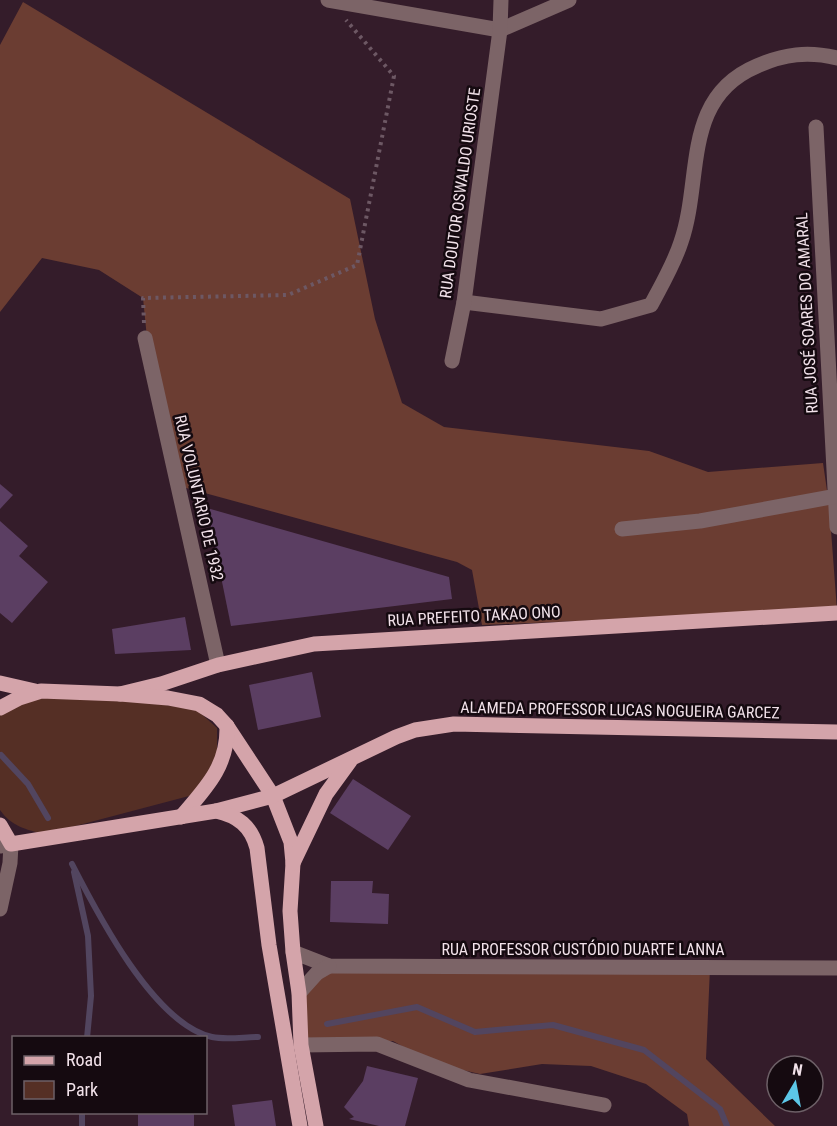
<svg xmlns="http://www.w3.org/2000/svg" width="837" height="1126" font-family="'Roboto Condensed',sans-serif">
	<rect width="100%" height="100%" fill="#341c2a"/>
	<!-- green -->
	<path fill="#552f25" d="M43,697L135,701L196,709L217,728V754L208,778L189,796L45,834C26,830 11,826 0,810V714L22,703Z"/>
	<!-- forest -->
	<g fill="#6b3d32">
		<path d="M23,2L350,199L375,319L402,403L444,427L649,451L708,472L823,463L829,504L837,610L482,625L472,570L457,562L179,486L147,338L143,298L99,270L42,258L0,312V45Z"/>
		<path d="M710,968L706,1059L775,1126H689L687,1114L646,1084L591,1066L542,1064L480,1074L432,1063L393,1041L304,1048L303,994L331,969Z"/>
	</g>
	<g fill="none" stroke-linecap="round" stroke-linejoin="round">
		<!-- stream -->
		<g stroke="#52455f" stroke-width="6">
			<path d="M1,755L28,784L48,818"/>
			<path d="M72,864C97,913 154,1024 212,1037C226,1040 244,1037 258,1037"/>
			<path d="M74,872L88,936L91,996L87,1038"/>
			<path d="M327,1024L417,1007L475,1032L553,1025L644,1050L720,1109L727,1126"/>
			<path d="M82,1126V1112"/>
		</g>
	</g>
	<!-- building -->
	<g fill="#5b3e62">
		<path d="M0,484L13,495L0,509Z"/>
		<path d="M207,508L449,577L452,599L231,626Z"/>
		<path d="M0,521L28,546L19,556L48,582L12,623L0,613Z"/>
		<path d="M185,617L191,650L115,654L112,629Z"/>
		<path d="M312,672L321,717L258,730L249,685Z"/>
		<path d="M353,779L411,816L388,850L330,813Z"/>
		<path d="M331,881H373L372,893L389,894L388,924L330,922Z"/>
		<path d="M367,1066L418,1078L405,1126H379L349,1119L354,1117L344,1107L363,1081Z"/>
		<path d="M272,1100L276,1126H235L232,1105Z"/>
		<rect x="138" y="1112" width="56" height="14"/>
	</g>
	<g fill="none" stroke-linecap="round" stroke-linejoin="round">
		<!-- path -->
		<path stroke="#6d5864" stroke-width="4" stroke-dasharray="3 4.5" stroke-linecap="butt" d="M144,323L143,298L288,295L357,265L394,76L346,20"/>
		<!-- minor -->
		<g stroke="#7c6467" stroke-width="15">
			<path d="M328,0L500,30"/>
			<path d="M500,30L569,0"/>
			<path d="M816,127L837,527"/>
			<path d="M464,302L601,319L651,305C662,284 674,264 681,242C703,179 681,98 757,66C784,54 808,51 837,58"/>
			<path d="M145,338L218,665"/>
			<path d="M452,361L464,302L500,30L501,0"/>
			<path d="M622,529L700,521L837,496"/>
			<path d="M0,846L11,844L10,863L0,909"/>
			<path d="M293,952L329,966L837,968"/>
			<path d="M299,993L317,973L329,966"/>
			<path d="M301,1045L377,1044L469,1080L604,1105"/>
		</g>
		<!-- major -->
		<g stroke="#d4a4aa" stroke-width="15">
			<path d="M0,683L35,691"/>
			<path d="M120,694L161,684L218,665L314,644L837,613"/>
			<path d="M0,708L19,698L41,691L120,694L168,698L199,704L217,715L227,726L273,796L291,842L293,863L290,911L293,952L299,993L301,1045L316,1126"/>
			<path d="M216,811L273,796L396,737L415,730L454,724L837,732"/>
			<path d="M181,817C206,788 228,766 227,726"/>
			<path d="M0,825L11,844L216,811C238,816 251,826 257,848L269,945L300,1126"/>
			<path d="M293,863L326,794L350,761"/>
		</g>
	</g>
	<g text-anchor="middle" dominant-baseline="central" stroke-width="5" stroke-linejoin="round" paint-order="stroke">
		<!-- street labels -->
		<g font-size="16" fill="#f2e2ea" stroke="#150a10">
			<text transform="translate(460 193) rotate(-82)">RUA DOUTOR OSWALDO URIOSTE</text>
			<text transform="translate(807 313) rotate(-93)">RUA JOSÉ SOARES DO AMARAL</text>
			<text transform="translate(199 498) rotate(77)">RUA VOLUNTARIO DE 1932</text>
			<text transform="translate(474 616) rotate(-3)">RUA PREFEITO TAKAO ONO</text>
			<text transform="translate(620 710) rotate(1)">ALAMEDA PROFESSOR LUCAS NOGUEIRA GARCEZ</text>
			<text x="583" y="949">RUA PROFESSOR CUSTÓDIO DUARTE LANNA</text>
		</g>
	</g>
	<!-- legend -->
	<rect x="12" y="1036" width="195" height="78" fill="#150a10" stroke="#6d6067" stroke-width="1.5"/>
	<rect x="24" y="1056" width="30" height="9" fill="#d4a4aa" stroke="#6d6067" stroke-width="1.5"/>
	<text x="66" y="1066" font-size="18" fill="#f2e2ea">Road</text>
	<rect x="24" y="1081" width="30" height="18" fill="#552f25" stroke="#6d6067" stroke-width="1.5"/>
	<text x="66" y="1096" font-size="18" fill="#f2e2ea">Park</text>
	<!-- north arrow -->
	<g transform="translate(795 1084) rotate(10)"><circle r="28" fill="#150a10" stroke="#6d6067" stroke-width="1.5"/>
	<path d="M0-4.5L10 22L0 15L-10 22Z" fill="#5cc7e7"/>
	<text y="-9" font-size="16" font-weight="bold" text-anchor="middle" fill="#f2e2ea">N</text>
	</g>
</svg>
